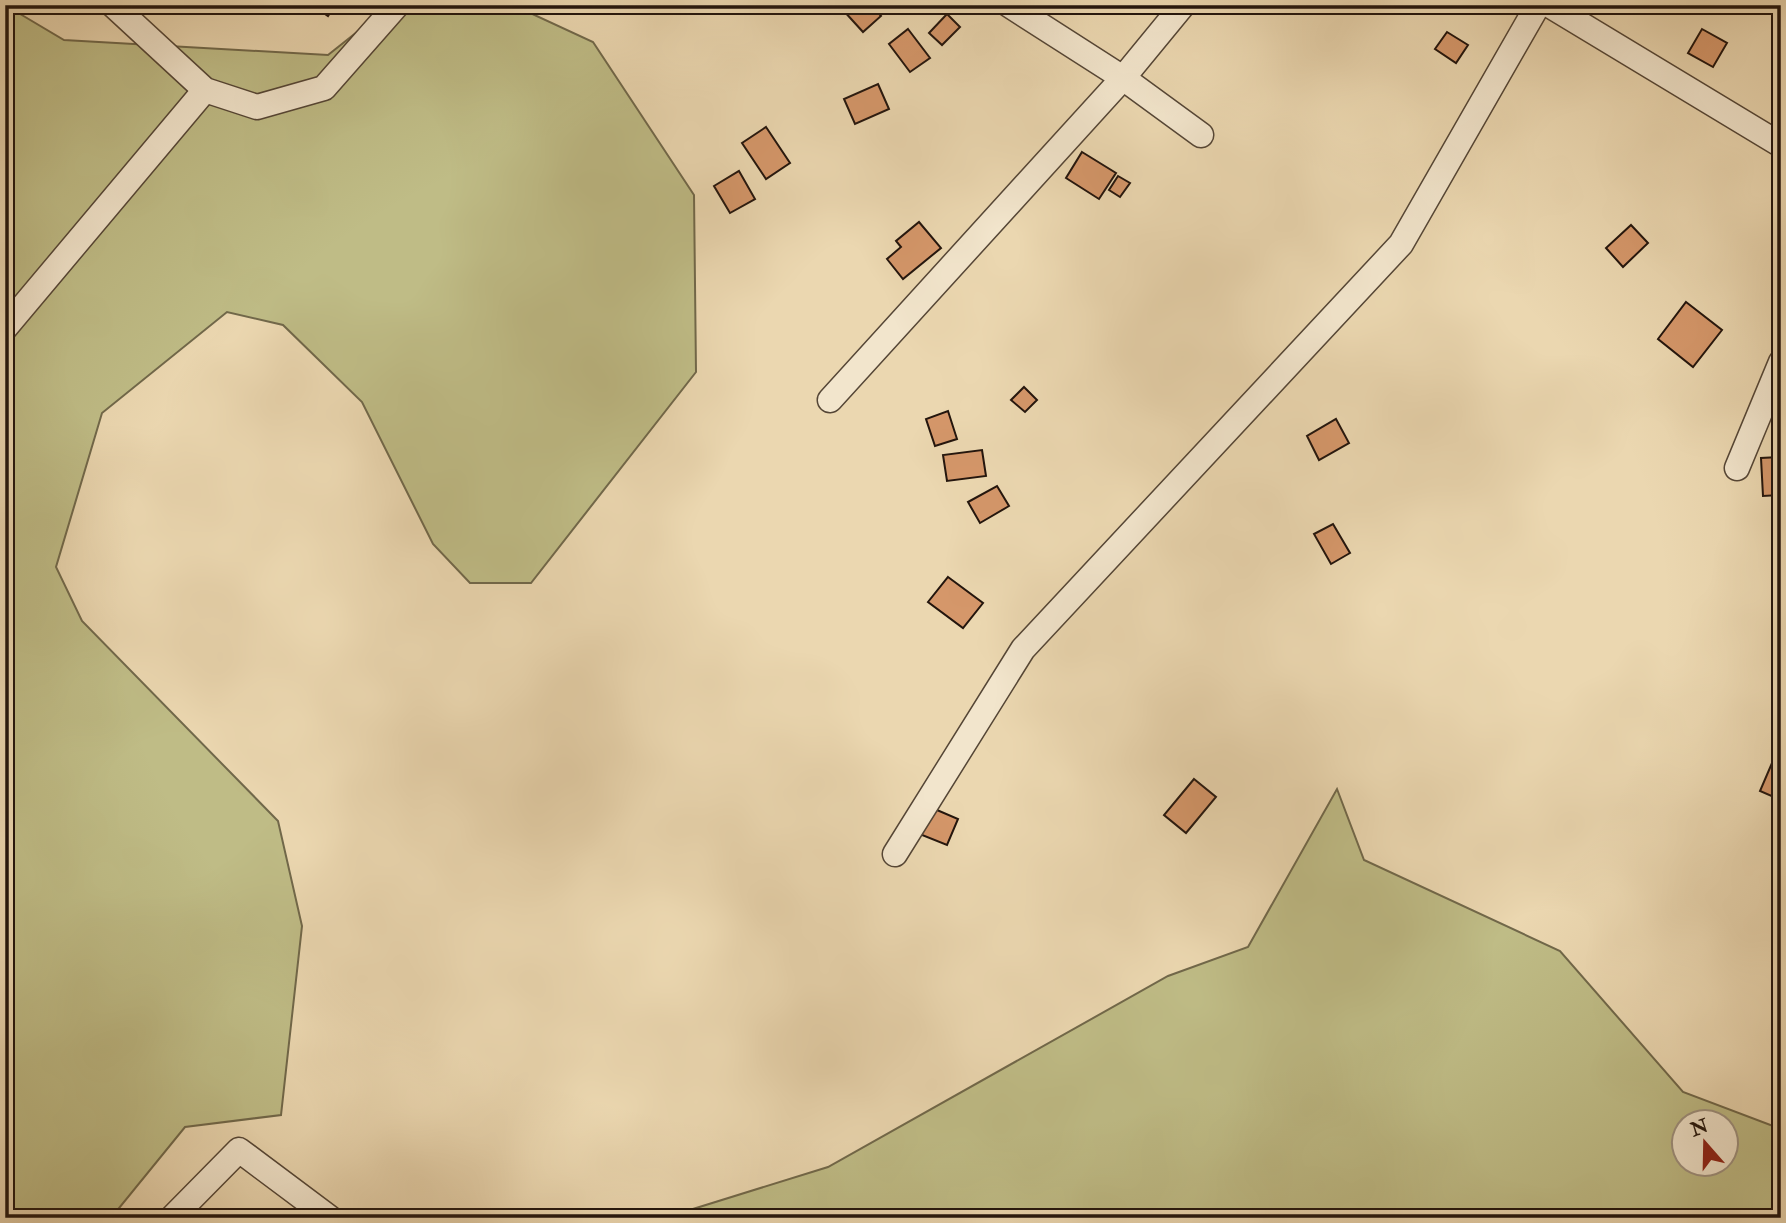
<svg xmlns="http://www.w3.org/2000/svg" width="1786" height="1223" font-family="'IM FELL Double Pica',serif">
	<rect width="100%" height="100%" fill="#ebd7b0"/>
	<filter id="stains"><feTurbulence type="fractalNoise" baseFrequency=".00286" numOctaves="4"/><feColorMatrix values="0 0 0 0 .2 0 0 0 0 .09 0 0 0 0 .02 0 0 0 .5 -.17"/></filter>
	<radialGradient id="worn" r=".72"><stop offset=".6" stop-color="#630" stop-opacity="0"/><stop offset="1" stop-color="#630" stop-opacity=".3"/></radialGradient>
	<!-- green -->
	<g fill="#bfbc86" stroke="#71684a" stroke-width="2" fill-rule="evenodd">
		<path d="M5,5L64,40L328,55L391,5H513L593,42L694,195L696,372L531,583H470L433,544L362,402L283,325L227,312L102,413L56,567L82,621L278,821L302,926L281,1115L185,1127L111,1218H5Z"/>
		<path d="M1337,789L1364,860L1560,951L1683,1092L1781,1129V1218H664L828,1167L1168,976L1248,947ZM1684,1122H1726V1164H1684Z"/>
	</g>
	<!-- building -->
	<g fill="#d5976a" stroke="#23150d" stroke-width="2">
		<path d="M312,5H335L328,16Z"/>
		<path d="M849,5H872L881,16L863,32L843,10Z"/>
		<path d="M947,14L960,27L942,45L929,33Z"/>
		<path d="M908,29L930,58L910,72L889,44Z"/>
		<path d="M1702,29L1727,43L1713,67L1688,53Z"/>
		<path d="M1447,32L1468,45L1456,63L1435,49Z"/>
		<path d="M878,84L889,109L855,124L844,99Z"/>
		<path d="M766,127L790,163L766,179L742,143Z"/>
		<path d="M1082,152L1116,173L1099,199L1066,178Z"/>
		<path d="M739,171L755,199L730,213L714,186Z"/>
		<path d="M1118,176L1130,183L1120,197L1109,190Z"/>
		<path d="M919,222L941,248L903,279L887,259L901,247L896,241Z"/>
		<path d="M1631,225L1648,243L1623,267L1606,248Z"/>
		<path d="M1686,302L1722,330L1693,367L1658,339Z"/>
		<path d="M1024,387L1037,400L1025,412L1011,400Z"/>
		<path d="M948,411L957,439L935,446L926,419Z"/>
		<path d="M1336,419L1349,443L1319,460L1307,436Z"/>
		<path d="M982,450L986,476L947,481L943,455Z"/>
		<path d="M1781,457V495L1763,496L1761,458Z"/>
		<path d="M997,486L1009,506L980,523L968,502Z"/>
		<path d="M1333,524L1350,553L1331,564L1314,534Z"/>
		<path d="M948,577L983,603L963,628L928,602Z"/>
		<path d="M1772,763L1781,767V800L1760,791Z"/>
		<path d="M1194,779L1216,797L1186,833L1164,815Z"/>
		<path d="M923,804L958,819L947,845L912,831Z"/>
	</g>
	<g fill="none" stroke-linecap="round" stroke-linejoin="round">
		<!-- minor casing -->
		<g stroke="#554636" stroke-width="27">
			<g id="minor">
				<path d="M113,5L205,90L257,107L324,88L397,5"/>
				<path d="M1009,5L1123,78L1201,135"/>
				<path d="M1549,5L1781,145"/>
				<path d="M5,328L205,90"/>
				<path d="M830,400L1123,78L1183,5"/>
				<path d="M1737,468L1781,362"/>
				<path d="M895,854L1023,649L1401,244L1538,5"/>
				<path d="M172,1218L239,1150L330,1218"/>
			</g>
		</g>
		<!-- minor -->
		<use href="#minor" stroke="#f2e5cc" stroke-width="24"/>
	</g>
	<!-- margin -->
	<rect width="1786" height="1223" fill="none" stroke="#ebd7b0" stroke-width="28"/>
	<rect x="7" y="7" width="1772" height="1209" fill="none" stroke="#23150d" stroke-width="3.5"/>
	<rect x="14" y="14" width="1758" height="1195" fill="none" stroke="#23150d" stroke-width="2"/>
	<!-- north arrow -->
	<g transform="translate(1705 1143) rotate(340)"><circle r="33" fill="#f2e5cc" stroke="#9f9280" stroke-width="2"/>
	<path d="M0-5L12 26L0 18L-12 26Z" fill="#8f2418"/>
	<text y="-10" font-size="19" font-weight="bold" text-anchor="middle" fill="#23150d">N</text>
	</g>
	<rect width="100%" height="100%" filter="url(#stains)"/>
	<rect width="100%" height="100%" fill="url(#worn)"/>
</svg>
